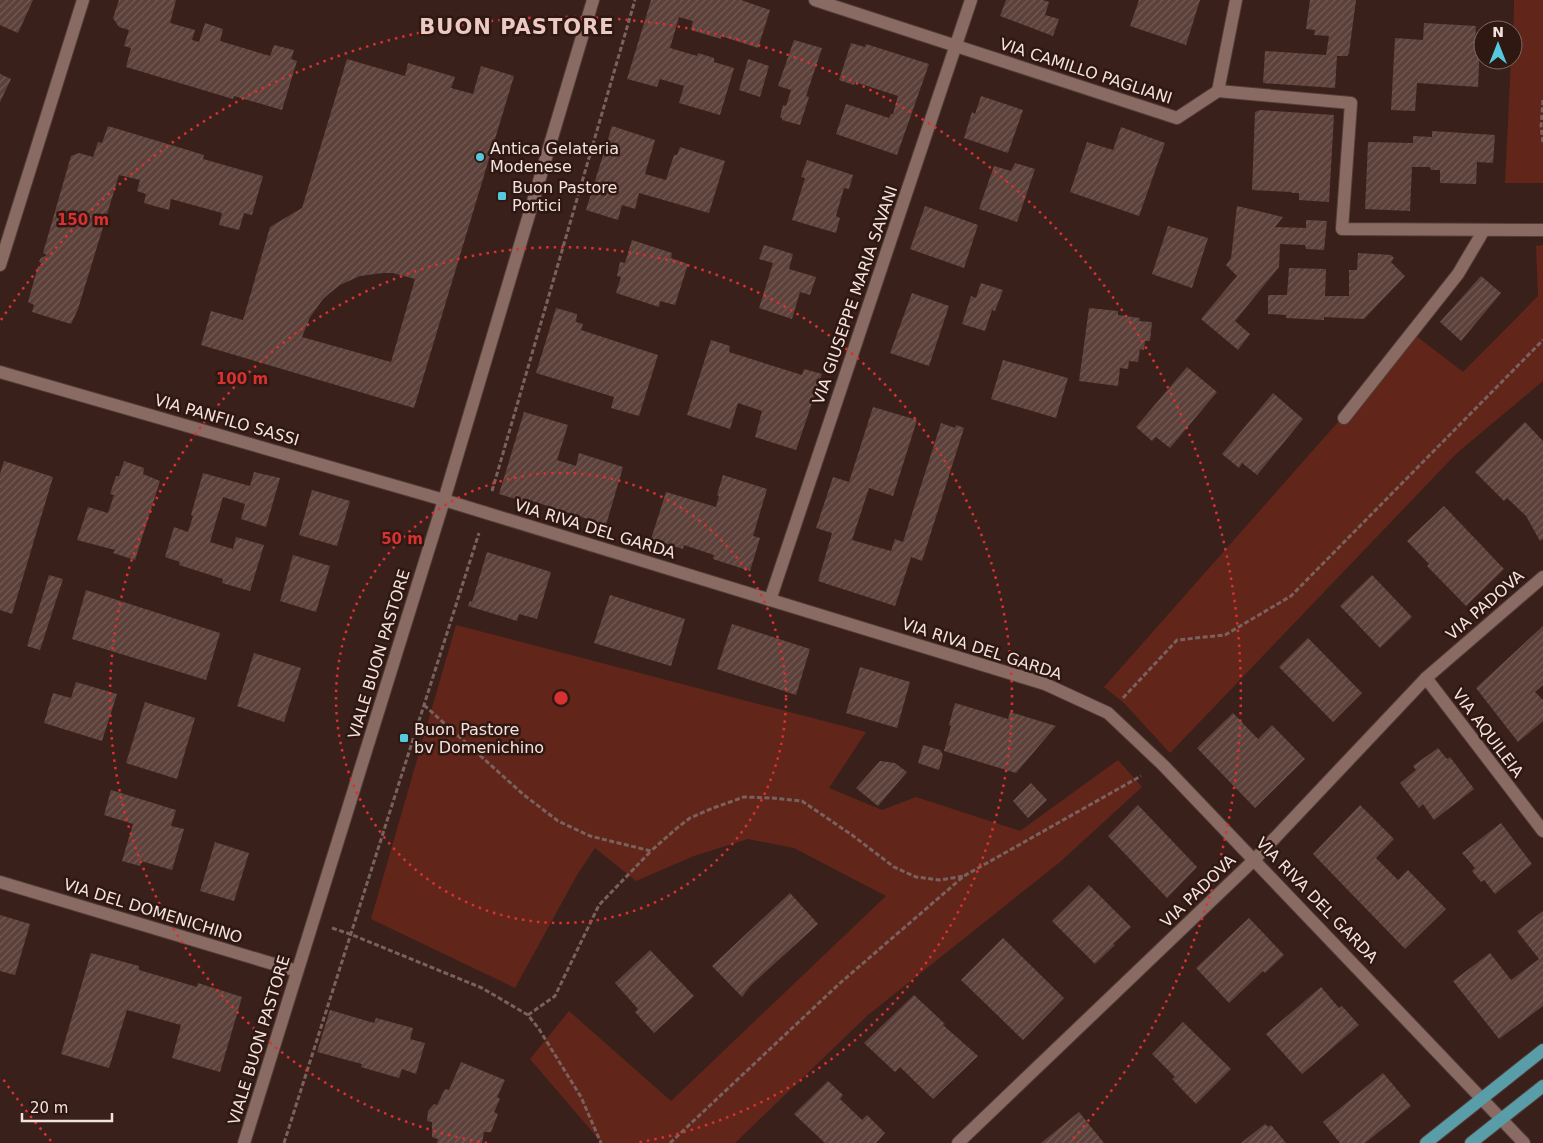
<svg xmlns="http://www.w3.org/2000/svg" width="1543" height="1143" font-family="'DejaVu Sans',sans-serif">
	<defs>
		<pattern id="building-hatch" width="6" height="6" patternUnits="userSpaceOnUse" patternTransform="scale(1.25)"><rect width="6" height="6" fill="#5c403a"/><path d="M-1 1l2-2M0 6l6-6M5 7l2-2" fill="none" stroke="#745b56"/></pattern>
	</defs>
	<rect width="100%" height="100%" fill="#3a201b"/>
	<!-- park -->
	<g fill="#622519">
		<path d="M1514,0H1543V183H1505L1511,60H1513Z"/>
		<path d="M1543,245V381L1457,453L1170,753L1124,703L1104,687L1415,335L1463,372L1538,296L1536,246Z"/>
		<path d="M456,625L866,732L829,788L882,810L916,797L1020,831L1118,760L1142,787L1060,862L868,1015L735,1143H602L530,1059L569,1011L671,1101L886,896L794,848L748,839L694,856L636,881L595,848L577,875L515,988L371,919Z"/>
	</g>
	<!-- building -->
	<g fill="url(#building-hatch)" fill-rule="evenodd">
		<path d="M0,0H33L18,33L0,25Z"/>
		<path d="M119,0H176L170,23L195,30L192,40L199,42L205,23L223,29L220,41L270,56L274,45L294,50L291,59L297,61L282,110L234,96L233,99L126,67L131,48L124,46L129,30L119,27L113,18Z"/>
		<path d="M651,0H741L770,10L758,48L721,36V39L691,30L693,21L679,17L670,48L697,56L698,53L714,58V62L734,68L720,115L679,103L684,86L660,79L657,87L627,79Z"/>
		<path d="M1006,0H1043L1049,2L1045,15L1059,19L1053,36L1000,16Z"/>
		<path d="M1139,0H1200L1186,45L1130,26Z"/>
		<path d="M1310,0H1356L1349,53L1347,56H1337L1335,88L1263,83L1265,51L1326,55L1329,36L1314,35L1315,30L1306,29Z"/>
		<path d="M1424,23L1476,26L1475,43H1480L1478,87L1417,83L1415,111L1391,110L1395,38L1423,40Z"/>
		<path d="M794,40L822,48L806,96L809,97L800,125L782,120V118L780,117L783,105L786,106L791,90L778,86Z"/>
		<path d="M851,43L865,47L866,44L929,64L897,155L836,134L846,104L889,118L891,114H893L898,96L855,82L854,85L839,80Z"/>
		<path d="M347,59L405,76L408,63L455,77L451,88L473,94L481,66L514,76L414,408L201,345L211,311L243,320L270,227L302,208ZM382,273H393L415,279L391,362L302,337L310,317L323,299L331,292L340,285L360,276Z"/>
		<path d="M748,59L769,66L760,97L739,90Z"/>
		<path d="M0,74L11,79L0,102Z"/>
		<path d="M981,96L1023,110L1008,153L964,138L972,112L975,114Z"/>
		<path d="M1260,110L1334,115L1329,202L1299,200V193H1292V192L1252,190L1255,112Z"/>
		<path d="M108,126L204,155L203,159L263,176L252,215L244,213L239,230L219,225L222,213L171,199L169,210L144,203L146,194L137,191L140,180L119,175L78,309L71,324L32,312L34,305L28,302L38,266H43L39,261L41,258L47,255L43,253L71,156L79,153L93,157L98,142L102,143Z"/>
		<path d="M612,126L655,140L645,174L666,180L674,155H677L680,147L725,161L709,213L639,193L635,209L622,205L618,220L586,210Z"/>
		<path d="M1121,127L1165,143L1139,216L1070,192L1087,142L1113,150Z"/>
		<path d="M1432,131L1495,135L1493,163L1477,162L1476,184L1440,183V170H1431L1430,167H1412L1410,211L1365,209L1368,142L1413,143V136L1432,137Z"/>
		<path d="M807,160L853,175L849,189L844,188L836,216L840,218L836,233L792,220L805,178L801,177Z"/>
		<path d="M1015,163L1035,169L1017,222L979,209L994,166L1011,171Z"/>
		<path d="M925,206L978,225L964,268L910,249Z"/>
		<path d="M1237,206L1283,217L1275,227L1306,228V220L1327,221L1324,250L1306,249L1305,245L1280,244L1279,267L1235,321L1250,334L1238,350L1201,319L1237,276L1226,265L1231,258Z"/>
		<path d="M1168,226L1208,238L1192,288L1152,274Z"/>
		<path d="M632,240L672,253L671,258L688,264L675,305L660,301L659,307L616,293L621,277L617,276L620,262L625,263Z"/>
		<path d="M764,245L793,254L789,269L816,277L810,295L800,292L792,319L759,308L773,263L759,259Z"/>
		<path d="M1358,253L1391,255L1394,258L1391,262L1405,276L1364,319L1324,317V320L1286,318V315L1268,314V295H1287L1289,268L1326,269L1325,296H1349V270H1357Z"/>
		<path d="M1481,276L1501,293L1461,341L1440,322Z"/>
		<path d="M981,283L1003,290L995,311L992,310L985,331L962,324L971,296L976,298Z"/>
		<path d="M912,293L949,306L929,366L890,353Z"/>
		<path d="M556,308L577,314L576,322L583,324L581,330L658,355L639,416L611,408L614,397L536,373Z"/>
		<path d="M1089,308L1118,311V315L1140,318L1139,321L1152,322L1150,341H1145L1144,350L1140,349L1138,362L1129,361L1128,369L1120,368L1118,386L1079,381Z"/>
		<path d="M711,340L730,346L729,352L802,375L804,369L822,374L796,450L755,437L762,411L738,403L730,429L687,415Z"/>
		<path d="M1003,360L1068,378L1056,418L991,399Z"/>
		<path d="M1187,367L1217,392L1170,448L1156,437L1152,441L1136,427Z"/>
		<path d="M1273,393L1303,419L1257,475L1242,463L1239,468L1222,454Z"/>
		<path d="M873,407L917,420L893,496L869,488L852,540L891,551L895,539L903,542L941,423L955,428L956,425L964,428L922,561L911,557L895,606L818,581L832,533L816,528L833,477L849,482Z"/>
		<path d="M524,412L568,425L557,460L576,466L579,453L623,467L606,525L523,498L522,501L499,494Z"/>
		<path d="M1525,422L1543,441V539L1540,541L1526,516L1507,498L1504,501L1475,472Z"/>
		<path d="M4,461L53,477L12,614L0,610V474Z"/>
		<path d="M124,461L144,468L143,474L160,481L135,560L113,553L115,550L77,540L88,507L108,513L114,495L110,494L116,476H119Z"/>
		<path d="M254,472L280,478L266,527L241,519L245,504L223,497L210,542L233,549L236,537L264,545L250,591L222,583L223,579L179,565L180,562L165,557L174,527L188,532L193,516L191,515L203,473L250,486Z"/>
		<path d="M723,475L767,489L753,536L760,538L750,571L713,559L714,555L684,545L683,549L651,539L666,492L716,507L719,496L717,495Z"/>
		<path d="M312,490L350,501L337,546L299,535Z"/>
		<path d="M1444,506L1504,569L1466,606L1427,566L1429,564L1407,541Z"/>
		<path d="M487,552L551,572L537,619L519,614L517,621L468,606L470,601L472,602Z"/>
		<path d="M293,555L330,566L316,612L280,601Z"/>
		<path d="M49,575L63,579L40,650L27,646Z"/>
		<path d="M1372,575L1412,617L1380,648L1340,606Z"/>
		<path d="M86,590L220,633L206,680L72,639Z"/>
		<path d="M610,595L685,619L671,666L594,643Z"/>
		<path d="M732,624L810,649L796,695L717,669Z"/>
		<path d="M1543,626V685L1535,692L1543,700V721L1518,742L1476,688Z"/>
		<path d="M1308,638L1362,693L1333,722L1279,667Z"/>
		<path d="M254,653L301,668L284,722L237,706Z"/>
		<path d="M860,667L910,682L897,728L846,713Z"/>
		<path d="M76,682L117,694L102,741L44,723L53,693L71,698Z"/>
		<path d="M145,702L195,718L177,779L126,763Z"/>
		<path d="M955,703L1008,719L1010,712L1056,726L1016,773L944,751L951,726L949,725Z"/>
		<path d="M1233,713L1258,739L1272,725L1305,759L1255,808L1197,748Z"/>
		<path d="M923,745L940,750L943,755L939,770L918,763Z"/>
		<path d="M1438,748L1447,759L1450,757L1474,789L1434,820L1423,804L1419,808L1400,783L1416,770L1413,766Z"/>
		<path d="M880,761L895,763L907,772L878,806L856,788Z"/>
		<path d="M1031,783L1047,800L1028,818L1013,801Z"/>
		<path d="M111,790L176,810L171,826L184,829L172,870L141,861L140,866L122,861L133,824L104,815Z"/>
		<path d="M1138,805L1197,867L1167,898L1108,836Z"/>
		<path d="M1360,805L1394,839L1376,858L1398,880L1408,870L1446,909L1405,949L1313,854Z"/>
		<path d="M1501,823L1532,864L1495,894L1484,880L1481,882L1472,871L1475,868L1462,853Z"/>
		<path d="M215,842L249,853L234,901L200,891Z"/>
		<path d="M1089,885L1131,927L1113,944L1115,945L1095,964L1052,921Z"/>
		<path d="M790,893L818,924L750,986L742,997L712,966Z"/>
		<path d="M1543,911V1006L1499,1039L1453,981L1490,953L1511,980L1539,959L1517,931Z"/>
		<path d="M0,915L30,924L15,975L0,971Z"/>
		<path d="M1249,918L1284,955L1265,973L1263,971L1229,1003L1196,968Z"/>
		<path d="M1003,938L1064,998L1023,1040L961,980Z"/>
		<path d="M650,950L694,996L654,1033L635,1012L638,1009L615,983Z"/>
		<path d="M91,953L139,966V970L197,987L198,983L242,997L220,1072L172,1058L181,1025L127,1010L109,1068L61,1054Z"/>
		<path d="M1321,987L1339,1008L1342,1006L1359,1025L1302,1074L1266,1034Z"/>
		<path d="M914,995L945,1024L943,1025L978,1056L933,1099L900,1067L895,1072L864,1043Z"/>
		<path d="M330,1010L374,1023L376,1018L413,1028L410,1039L425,1043L416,1074L402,1069L399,1078L361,1067L362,1064L317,1052Z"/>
		<path d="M1183,1022L1231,1069L1196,1104L1172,1079L1175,1077L1152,1054Z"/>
		<path d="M461,1062L505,1080L497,1097L500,1099L494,1112L498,1114L491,1132H484L482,1143H437L438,1139L432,1137V1122L427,1121L428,1111L434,1104L437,1105L445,1089L449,1090Z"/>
		<path d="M1383,1073L1411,1106L1365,1143H1340L1323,1122Z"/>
		<path d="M828,1081L843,1095L840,1099L862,1120L867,1115L885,1133L876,1143H825L794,1114Z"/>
		<path d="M1079,1112L1104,1143H1041Z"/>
		<path d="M1265,1124L1268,1127L1271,1125L1286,1143H1241Z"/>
	</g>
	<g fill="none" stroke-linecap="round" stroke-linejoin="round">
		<!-- minor casing -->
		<g stroke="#533d39" stroke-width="14">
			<g id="minor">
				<path d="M815,0L1177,118L1218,91L1351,103L1342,229L1543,230"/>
				<path d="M1218,91L1236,0"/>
				<path d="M0,265L83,0"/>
				<path d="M0,372L444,500L1045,684L1108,713L1163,765L1524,1143"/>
				<path d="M1344,418L1458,274L1484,230"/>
				<path d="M770,600L971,0"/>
				<path d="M1426,678L1543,831"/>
				<path d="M0,882L297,971"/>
				<path d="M244,1143L444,500L593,0"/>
				<path d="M958,1143L1255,859L1426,678L1543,577"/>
			</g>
		</g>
		<!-- major casing -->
		<g stroke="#533d39" stroke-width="14">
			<g id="major">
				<path d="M1426,1143L1543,1050"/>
				<path d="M1471,1143L1543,1086"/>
			</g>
		</g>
		<!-- path -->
		<g stroke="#79625d" stroke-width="3" stroke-dasharray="5 2.5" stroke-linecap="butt">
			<path d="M1543,100L1541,127L1543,142"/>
			<path d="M492,491L635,0"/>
			<path d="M1123,698L1177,640L1225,635L1291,596L1543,340"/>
			<path d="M424,705L524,795L558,821L590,836L651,851L677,828L690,818L713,808L744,797L772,798L802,801L852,835L894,867L916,877L940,880L964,876"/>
			<path d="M332,928L350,934L482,988L528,1015L539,1029L581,1097L601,1143"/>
			<path d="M528,1015L555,996L599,905L651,851"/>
			<path d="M284,1143L479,533"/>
			<path d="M670,1143L839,984L964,876L1141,776"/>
		</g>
		<!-- minor -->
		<use href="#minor" stroke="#8a6b64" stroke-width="12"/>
		<!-- major -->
		<use href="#major" stroke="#599da8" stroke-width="12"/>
	</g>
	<!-- distance rings -->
	<g fill="none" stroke="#d83131" stroke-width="2.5" stroke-dasharray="2.5 5">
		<circle cx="561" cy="698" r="225"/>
		<path d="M487 1143A451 451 0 1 1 635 1143"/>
		<path d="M51 1141A676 676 0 0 1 1 1076M1 320A676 676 0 1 1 1071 1141"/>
	</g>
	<!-- markers -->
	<g fill="#55cadf" stroke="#2f1712" stroke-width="2">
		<circle cx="480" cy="157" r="5"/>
		<rect x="497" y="191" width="10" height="10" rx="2.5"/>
		<rect x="399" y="733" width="10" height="10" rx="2.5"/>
	</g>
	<g text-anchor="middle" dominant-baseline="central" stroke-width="5" stroke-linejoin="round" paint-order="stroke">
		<!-- street labels -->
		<g font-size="16" fill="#f4e2de" stroke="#2f1712">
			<text transform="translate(1086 71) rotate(18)">VIA CAMILLO PAGLIANI</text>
			<text transform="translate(855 295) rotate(-71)">VIA GIUSEPPE MARIA SAVANI</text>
			<text transform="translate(227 420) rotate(16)">VIA PANFILO SASSI</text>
			<text transform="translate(595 529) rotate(17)">VIA RIVA DEL GARDA</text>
			<text transform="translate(1485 605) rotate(-41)">VIA PADOVA</text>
			<text transform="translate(982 649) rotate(18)">VIA RIVA DEL GARDA</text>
			<text transform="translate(379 654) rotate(-73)">VIALE BUON PASTORE</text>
			<text transform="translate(1488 733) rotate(53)">VIA AQUILEIA</text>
			<text transform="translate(1198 891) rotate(-44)">VIA PADOVA</text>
			<text transform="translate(1317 900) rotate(46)">VIA RIVA DEL GARDA</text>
			<text transform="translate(153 911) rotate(17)">VIA DEL DOMENICHINO</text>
			<text transform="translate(259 1040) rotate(-73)">VIALE BUON PASTORE</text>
		</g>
		<!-- poi labels -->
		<g font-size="16" fill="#f4e2de" stroke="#2f1712" text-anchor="start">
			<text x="490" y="148">Antica Gelateria<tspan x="490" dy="18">Modenese</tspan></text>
			<text x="512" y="187">Buon Pastore<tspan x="512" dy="18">Portici</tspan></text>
			<text x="414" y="729">Buon Pastore<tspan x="414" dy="18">bv Domenichino</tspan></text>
		</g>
		<!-- district labels -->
		<g font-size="21" font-weight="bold" letter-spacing="1" fill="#ecc9c2" stroke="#2f1712">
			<text x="517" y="27">BUON PASTORE</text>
		</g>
	</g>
	<circle cx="561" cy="698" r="8" fill="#d83131" stroke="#2f1712" stroke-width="2.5"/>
	<g font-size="15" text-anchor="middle" font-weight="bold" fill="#d83131" stroke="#2f1712" stroke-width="5" stroke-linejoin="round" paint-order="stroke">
		<text x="83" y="225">150 m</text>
		<text x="242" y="384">100 m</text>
		<text x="402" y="544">50 m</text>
	</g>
	<!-- north arrow -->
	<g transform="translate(1498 45)"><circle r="24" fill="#2f1712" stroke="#7e6864"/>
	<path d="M0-4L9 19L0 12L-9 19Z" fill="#55cadf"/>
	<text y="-8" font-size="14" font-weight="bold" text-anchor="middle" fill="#f4e2de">N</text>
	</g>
	<!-- scale -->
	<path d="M22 1113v8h90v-8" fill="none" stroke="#f4e2de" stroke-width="2.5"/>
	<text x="30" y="1113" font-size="15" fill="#f4e2de" stroke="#2f1712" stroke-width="4" paint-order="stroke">20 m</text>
</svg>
